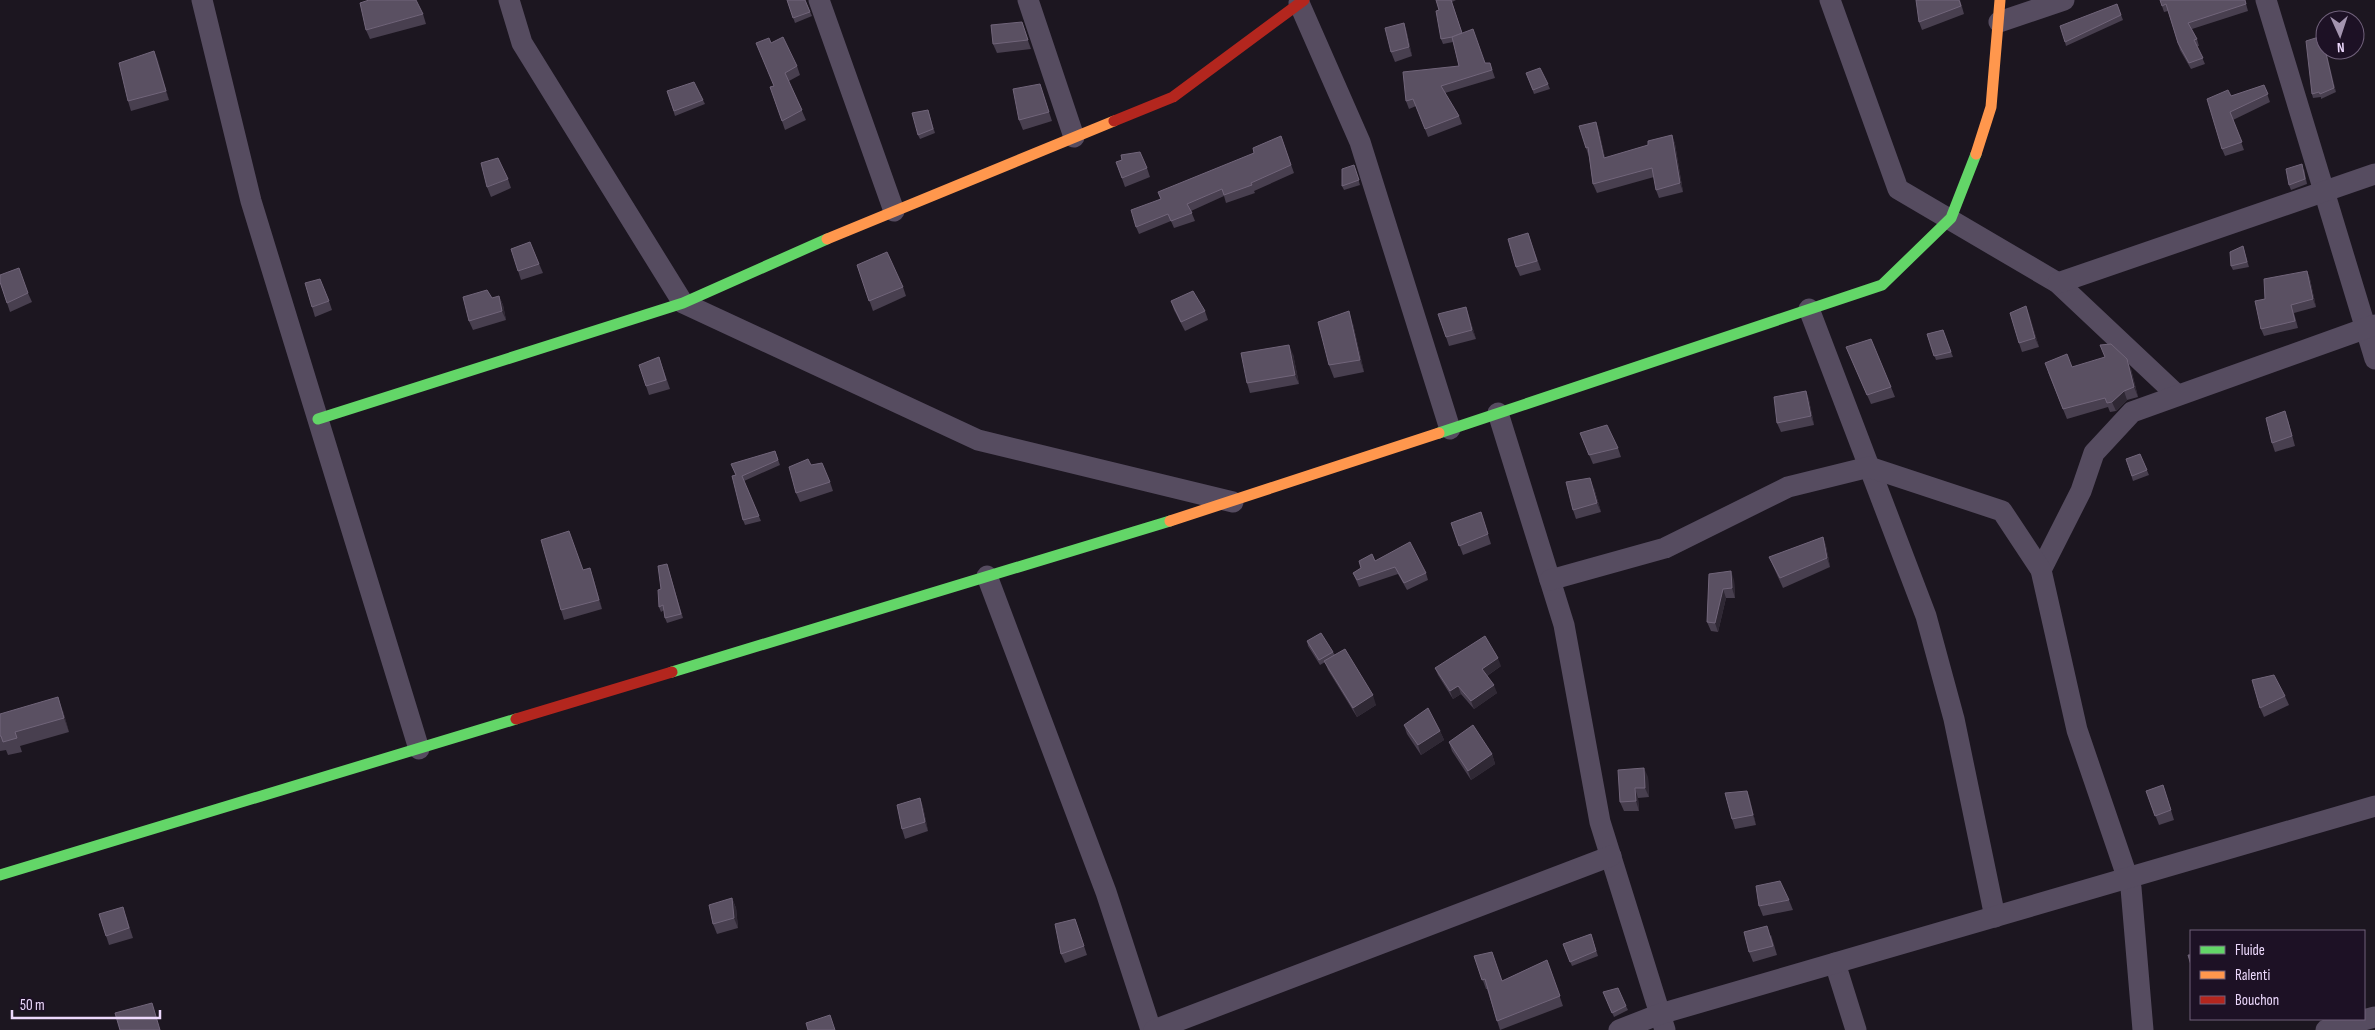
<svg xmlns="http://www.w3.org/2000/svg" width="2375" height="1030" font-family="'Sofia Sans Condensed',sans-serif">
	<rect width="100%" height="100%" fill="#1c1620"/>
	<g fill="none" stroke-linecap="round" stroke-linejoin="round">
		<!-- street -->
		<g stroke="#564c60" stroke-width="21">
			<path d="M202,0L251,201L419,749"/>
			<path d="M509,0L522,43L683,303L978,440L1233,502"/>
			<path d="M819,0L894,211"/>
			<path d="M1028,0L1074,137"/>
			<path d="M1830,0L1898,189L2058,283L2177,395"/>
			<path d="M2266,0L2375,359"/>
			<path d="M1299,3L1360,142L1450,429"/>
			<path d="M1999,22L2064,0"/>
			<path d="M2058,283L2375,174"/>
			<path d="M1809,309L1926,616L1954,719L1995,917"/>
			<path d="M1498,413L1564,625L1600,822L1665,1030"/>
			<path d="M2041,570L2081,491L2094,453L2132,412L2375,325"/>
			<path d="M987,576L1106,892L1151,1030"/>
			<path d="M1550,580L1665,548L1788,487L1869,467L2002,511L2041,570L2077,730L2131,888L2143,1030"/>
			<path d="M1835,963L1856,1030"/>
			<path d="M1154,1030L1611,856"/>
			<path d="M1619,1030L1660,1014L2375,806"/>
			<path d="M2326,1030L2375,1017"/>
		</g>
		<!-- fast -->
		<g stroke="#63d668" stroke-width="11">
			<path d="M318,419L683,303L827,239"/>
			<path d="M1439,433L1882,285L1951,218L1976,154"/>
			<path d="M672,672L1170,521"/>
			<path d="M0,875L516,719"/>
		</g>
		<!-- slow -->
		<g stroke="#ff974d" stroke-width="11">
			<path d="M1976,154L1991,107L2000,0"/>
			<path d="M827,239L1114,121"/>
			<path d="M1170,521L1439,433"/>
		</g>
		<!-- jam -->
		<g stroke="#b3261e" stroke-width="11">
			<path d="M1114,121L1173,97L1304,0"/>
			<path d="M516,719L672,672"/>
		</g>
	</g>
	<!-- wall -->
	<g fill="#483f4f">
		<path d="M787,0H805L812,16L795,23Z"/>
		<path d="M1436,0H1456L1452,2L1462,33L1485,63H1490L1495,78L1445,93L1459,116L1462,124L1428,137L1416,106L1409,109L1406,101L1459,66L1453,42L1443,44L1441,39L1439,10Z"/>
		<path d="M1960,0L1964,14L1922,30L1919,22Z"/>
		<path d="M2160,0H2245L2248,11L2192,29L2197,39L2199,46H2197L2205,64L2191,69L2180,50L2168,11L2164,12Z"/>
		<path d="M2117,4L2123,20L2066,46L2065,42Z"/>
		<path d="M423,14L426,24L370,39L366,30Z"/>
		<path d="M1404,23L1407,33L1412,56L1395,62L1391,52Z"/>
		<path d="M1025,32L1031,49L997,53L993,44Z"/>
		<path d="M2324,40L2325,50L2336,92L2321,99V97L2313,98L2312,94Z"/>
		<path d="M756,43H771L797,66L800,75L789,81L806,120L785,130L770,87L774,86Z"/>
		<path d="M154,51L169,100L131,111L128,101Z"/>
		<path d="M1526,73L1548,84L1550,89L1534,94Z"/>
		<path d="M2264,85L2270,102L2233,120L2244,150L2225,156L2222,149L2231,96Z"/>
		<path d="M667,91L703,100L705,104L675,116Z"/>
		<path d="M1043,94L1052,121L1023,130L1019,120Z"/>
		<path d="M928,110L935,133L920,139L918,135Z"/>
		<path d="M1596,122L1599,131L1605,158L1648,145L1672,135L1675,144L1683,192L1659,198L1656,190L1654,177L1597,193L1593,184L1589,157L1586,148Z"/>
		<path d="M1281,136L1294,173L1254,191L1255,193L1226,203L1224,196L1191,211L1195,221L1174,228L1171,221L1139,234L1136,227Z"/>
		<path d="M1116,162L1147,168L1150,177L1125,187Z"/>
		<path d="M1354,165L1360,185L1344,190L1342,186Z"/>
		<path d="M2304,169L2307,184L2291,190L2289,185Z"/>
		<path d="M508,179L511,188L491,197L487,187Z"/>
		<path d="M1528,233L1541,270L1520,276L1516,267Z"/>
		<path d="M530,242L543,273L521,280L511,249Z"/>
		<path d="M2243,246L2249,267L2233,270L2231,266Z"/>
		<path d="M857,265L903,287L906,296L873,311Z"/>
		<path d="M2307,271L2310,279L2316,307L2294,313L2298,328L2264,336L2261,329L2265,299Z"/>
		<path d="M0,282L28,293L32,302L10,312Z"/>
		<path d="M499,296L503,305L506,320L473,330L469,321Z"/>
		<path d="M329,301L332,310L315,317L312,307Z"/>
		<path d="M1171,301L1205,311L1208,320L1185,331L1174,310Z"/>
		<path d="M2026,306L2039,347L2022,352L2019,343Z"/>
		<path d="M1466,307L1476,339L1449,346L1446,337Z"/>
		<path d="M1353,324L1364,372L1334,378L1329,365Z"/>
		<path d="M1943,330L1953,357L1936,360L1927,334Z"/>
		<path d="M1846,347L1891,387L1895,397L1871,404Z"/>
		<path d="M1293,354L1299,384L1250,393L1247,383Z"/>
		<path d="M659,357L670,389L649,395L646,386Z"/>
		<path d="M2072,367L2131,369L2138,397L2127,400L2116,411L2110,412L2108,407L2067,419L2048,372Z"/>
		<path d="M1806,391L1809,400L1814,425L1781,432L1777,423Z"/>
		<path d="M2288,420L2295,446L2275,452L2272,443Z"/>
		<path d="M1580,433L1618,448L1621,457L1593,464Z"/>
		<path d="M775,451L780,465L744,481L761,521L745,525L743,520L736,475Z"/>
		<path d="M2140,454L2149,475L2133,481L2126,459Z"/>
		<path d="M811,465L830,482L833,491L800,502L796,493Z"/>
		<path d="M1594,488L1601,512L1576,519L1573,510Z"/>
		<path d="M1481,512L1491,544L1463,555L1451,523Z"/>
		<path d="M1823,537L1826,546L1830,567L1783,588L1773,566L1769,557Z"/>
		<path d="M1375,561L1426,573L1428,580L1407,590L1398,574L1359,587L1353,573Z"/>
		<path d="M667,564L683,618L667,623L665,618L664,610L661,612L659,607L661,589Z"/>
		<path d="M583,570L593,577L602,609L564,620L561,610Z"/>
		<path d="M1709,574L1734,580L1735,598H1726L1718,632L1711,631L1707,622Z"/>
		<path d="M1307,641L1333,652L1335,655L1376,705L1357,717L1328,670L1325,662L1320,665L1308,646Z"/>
		<path d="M1501,666L1487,676L1497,693L1474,709L1461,694L1453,699L1438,675L1435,668Z"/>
		<path d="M2285,696L2289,705L2264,717L2260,708Z"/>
		<path d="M63,711L69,732L20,746L22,752L8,755L6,750L0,751V714Z"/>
		<path d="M1404,725L1440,731L1444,740L1421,755L1407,734Z"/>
		<path d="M1449,742L1492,754L1495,764L1471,780L1452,751Z"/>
		<path d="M1648,777L1649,797L1638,798L1639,811H1624L1620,802Z"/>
		<path d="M2163,785L2174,820L2159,825L2146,791Z"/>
		<path d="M1747,791L1750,800L1756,825L1735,829L1732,819Z"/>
		<path d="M920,798L923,807L928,831L905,839L902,829Z"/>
		<path d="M732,898L736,908L738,928L717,934L713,924Z"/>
		<path d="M1789,900L1793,910L1763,916L1759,906Z"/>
		<path d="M99,914L126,916L133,938L109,945Z"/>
		<path d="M1075,919L1087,955L1065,963L1061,954Z"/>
		<path d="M1591,934L1598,956L1572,966L1563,944Z"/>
		<path d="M1771,935L1777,955L1753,962L1749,952Z"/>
		<path d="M1474,956L1502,981L1547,960L1563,1006L1500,1030L1487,989H1486Z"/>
		<path d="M1603,992L1626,1006L1628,1010L1614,1017Z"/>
	</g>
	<!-- shaded-wall -->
	<g fill="#2f2834">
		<path d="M1404,23L1407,33L1412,56L1409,47Z"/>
		<path d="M2325,50H2326L2336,92L2334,88Z"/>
		<path d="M154,51L158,60L169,100L166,91Z"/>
		<path d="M1596,122L1599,131L1607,167L1604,158Z"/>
		<path d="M1672,135L1675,144L1683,192L1680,183Z"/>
		<path d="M2307,271L2310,279L2316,307L2313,299Z"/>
		<path d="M499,296L503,305L506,320L502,311Z"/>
		<path d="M2026,306L2030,316L2039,347L2035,338Z"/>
		<path d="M1466,307L1469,316L1476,339L1472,330Z"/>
		<path d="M1349,311L1353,324L1364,372L1360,360Z"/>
		<path d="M1289,345L1293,354L1299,384L1295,375Z"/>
		<path d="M2127,359L2131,369L2138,397L2134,387Z"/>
		<path d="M1806,391L1809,400L1814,425L1811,416Z"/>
		<path d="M2124,391L2127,400L2116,411L2112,402Z"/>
		<path d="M1590,478L1594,488L1601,512L1597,503Z"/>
		<path d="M1823,537L1826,546L1830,567L1827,558Z"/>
		<path d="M590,568L593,577L602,609L599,600Z"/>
		<path d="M1731,571L1734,580L1735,598L1732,588Z"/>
		<path d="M1723,589L1726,598L1718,632L1715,623Z"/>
		<path d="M1498,658L1501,666L1485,677L1482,669Z"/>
		<path d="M1494,685L1497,693L1474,709L1471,701Z"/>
		<path d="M1458,686L1461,694L1453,699L1450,691Z"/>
		<path d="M1373,695L1376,705L1357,717L1353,708Z"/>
		<path d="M58,697L63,711L69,732L64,718Z"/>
		<path d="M1440,731L1444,740L1421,755L1418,745Z"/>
		<path d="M1492,754L1495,764L1471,780L1468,771Z"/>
		<path d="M1644,768L1648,777L1649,797L1645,788Z"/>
		<path d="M1635,788L1638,798L1639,811L1636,801Z"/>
		<path d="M1747,791L1750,800L1756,825L1753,815Z"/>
		<path d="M920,798L923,807L928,831L925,822Z"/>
		<path d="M732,898L736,908L738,928L734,918Z"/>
	</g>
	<!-- building -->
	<g fill="#5a5062" stroke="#71657a">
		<path d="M369,0H416L423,14L366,30L360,3Z"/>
		<path d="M787,0H805L810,12L793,18Z"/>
		<path d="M1436,0H1451L1462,33L1452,37L1441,39L1436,11L1439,10Z"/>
		<path d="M1916,0H1959L1961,6L1919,22Z"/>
		<path d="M2160,0H2245L2246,4L2188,23L2197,39L2194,40L2203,58L2189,63L2178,43L2166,4L2162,6Z"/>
		<path d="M2117,4L2121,15L2065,42L2060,26Z"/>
		<path d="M1022,22L1028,40L993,44L991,25Z"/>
		<path d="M1404,23L1409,47L1391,52L1385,28Z"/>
		<path d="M1473,29L1485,63H1490L1492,70L1441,86L1459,116L1425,129L1413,99L1406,101L1403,72L1459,66L1452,37Z"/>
		<path d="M2322,36L2334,88L2320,94L2319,92L2312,94L2306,41Z"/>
		<path d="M783,37L797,66L785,73L802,110L782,121L770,87L774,86L756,43L769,38L771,43Z"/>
		<path d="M154,51L166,91L128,101L119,63Z"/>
		<path d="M1540,68L1548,84L1533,90L1526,73Z"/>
		<path d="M694,82L703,100L674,111L667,91Z"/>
		<path d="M1040,84L1049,112L1019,120L1013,89Z"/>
		<path d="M2264,85L2268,94L2230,112L2242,142L2222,149L2207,99L2228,90L2231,96Z"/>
		<path d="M928,110L933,129L918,135L912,113Z"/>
		<path d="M1596,122L1604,158L1648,145V141L1672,135L1680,183L1656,190L1652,168L1593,184L1588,147L1586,148L1579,126Z"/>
		<path d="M1281,136L1291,165L1251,183L1252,185L1224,195L1222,189L1187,204L1192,213L1171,221L1168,214L1136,227L1131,210L1161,199L1158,192L1254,153L1253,148Z"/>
		<path d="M1140,152L1147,168L1122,178L1116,162L1122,160L1121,155Z"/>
		<path d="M498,158L508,179L487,187L481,163Z"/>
		<path d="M2302,164L2305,179L2289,185L2286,169Z"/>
		<path d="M1354,165L1359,180L1342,186V169Z"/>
		<path d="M1528,233L1537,261L1516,267L1508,239Z"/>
		<path d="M530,242L539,264L518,271L511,249Z"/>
		<path d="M2243,246L2247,262L2231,266L2230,252Z"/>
		<path d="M887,252L903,287L869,301L857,265Z"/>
		<path d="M19,268L28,293L7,303L0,282V275Z"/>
		<path d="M2307,271L2313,299L2291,305L2295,321L2261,329L2255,301L2265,299L2264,279Z"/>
		<path d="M320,279L329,301L312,307L305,283Z"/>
		<path d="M487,290L492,298L499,296L502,311L469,321L463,297Z"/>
		<path d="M1193,291L1205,311L1181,322L1171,301Z"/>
		<path d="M2026,306L2035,338L2019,343L2010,313Z"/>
		<path d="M1466,307L1472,330L1446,337L1438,314Z"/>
		<path d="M1349,311L1360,360L1329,365L1318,322Z"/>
		<path d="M1943,330L1951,352L1934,356L1927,334Z"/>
		<path d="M1871,339L1891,387L1867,395L1846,347Z"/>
		<path d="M2111,344L2127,359L2134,387L2124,391L2112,402L2107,403L2105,398L2063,409L2045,363L2067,354L2072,367L2105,357L2100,345Z"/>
		<path d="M1289,345L1295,375L1247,383L1241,353Z"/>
		<path d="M659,357L666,380L646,386L639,365Z"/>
		<path d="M1806,391L1811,416L1777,423L1774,397Z"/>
		<path d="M2285,411L2292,436L2272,443L2266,418Z"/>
		<path d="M1607,425L1618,448L1589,455L1580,433Z"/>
		<path d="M775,451L778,460L742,476L759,516L743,520L732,476L736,475L731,464Z"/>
		<path d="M2140,454L2147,470L2132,476L2126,459Z"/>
		<path d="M808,459L811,465L822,463L830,482L796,493L789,467Z"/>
		<path d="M1590,478L1597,503L1573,510L1566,482Z"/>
		<path d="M1481,512L1488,534L1459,546L1451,523Z"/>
		<path d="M569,531L583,570L590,568L599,600L561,610L541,540Z"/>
		<path d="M1823,537L1827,558L1780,578L1769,557Z"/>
		<path d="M1410,542L1426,573L1404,583L1395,567L1357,580L1353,573L1361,568L1359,561L1372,554L1375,561Z"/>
		<path d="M667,564L681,614L665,618L663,605L659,607L658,590L661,589L658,566Z"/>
		<path d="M1731,571L1732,588L1723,589L1715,623L1707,622L1709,574Z"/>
		<path d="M1321,633L1333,652L1319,660L1307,641Z"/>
		<path d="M1485,636L1498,658L1482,669L1494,685L1471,701L1458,686L1450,691L1435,668Z"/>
		<path d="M1345,649L1373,695L1353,708L1324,661Z"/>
		<path d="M2274,675L2285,696L2260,708L2252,680Z"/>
		<path d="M58,697L64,718L15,732L17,738L3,742L1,736H0V714Z"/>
		<path d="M1428,708L1440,731L1418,745L1404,725Z"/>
		<path d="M1473,725L1492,754L1468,771L1449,742Z"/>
		<path d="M1644,768L1645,788H1635L1636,801L1620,802L1618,770Z"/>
		<path d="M2163,785L2171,810L2155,816L2146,791Z"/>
		<path d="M1747,791L1753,815L1732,819L1725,793Z"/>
		<path d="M920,798L925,822L902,829L897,805Z"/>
		<path d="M1780,881L1789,900L1759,906L1756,886Z"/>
		<path d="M732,898L734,918L713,924L709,905Z"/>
		<path d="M123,907L129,928L106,936L99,914Z"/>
		<path d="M1075,919L1084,946L1061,954L1055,924Z"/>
		<path d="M1767,926L1773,946L1749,952L1744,932Z"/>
		<path d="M1591,934L1596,951L1570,962L1563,944Z"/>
		<path d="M1492,952L1502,981L1547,960L1560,996L1497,1021L1485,979L1482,980L1474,956Z"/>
		<path d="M2188,955H2191V965Z"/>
		<path d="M1618,988L1626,1006L1612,1013L1603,992Z"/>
		<path d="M152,1003L160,1030H120L115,1013Z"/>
		<path d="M830,1015L835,1030H808L806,1023Z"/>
	</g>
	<!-- legend -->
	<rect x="2190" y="930" width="175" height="90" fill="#1d1125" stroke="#70617b"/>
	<rect x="2200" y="946" width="25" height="8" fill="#63d668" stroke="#70617b"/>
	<text x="2235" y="955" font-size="15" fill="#ecd8fc">Fluide</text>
	<rect x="2200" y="971" width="25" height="8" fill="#ff974d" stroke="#70617b"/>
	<text x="2235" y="980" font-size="15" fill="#ecd8fc">Ralenti</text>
	<rect x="2200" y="996" width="25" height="8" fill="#b3261e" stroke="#70617b"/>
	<text x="2235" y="1005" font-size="15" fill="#ecd8fc">Bouchon</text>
	<!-- north arrow -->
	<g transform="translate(2340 35) rotate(177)"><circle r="24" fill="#1d1125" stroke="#70617b"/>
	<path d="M0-4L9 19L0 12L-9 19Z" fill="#a394af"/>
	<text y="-8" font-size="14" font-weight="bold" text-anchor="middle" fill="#ecd8fc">N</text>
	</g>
	<!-- scale -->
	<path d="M12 1010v8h148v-8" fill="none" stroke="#ecd8fc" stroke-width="2.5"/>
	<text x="20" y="1010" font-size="15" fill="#ecd8fc" stroke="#1d1125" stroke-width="4" paint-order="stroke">50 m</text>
</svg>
